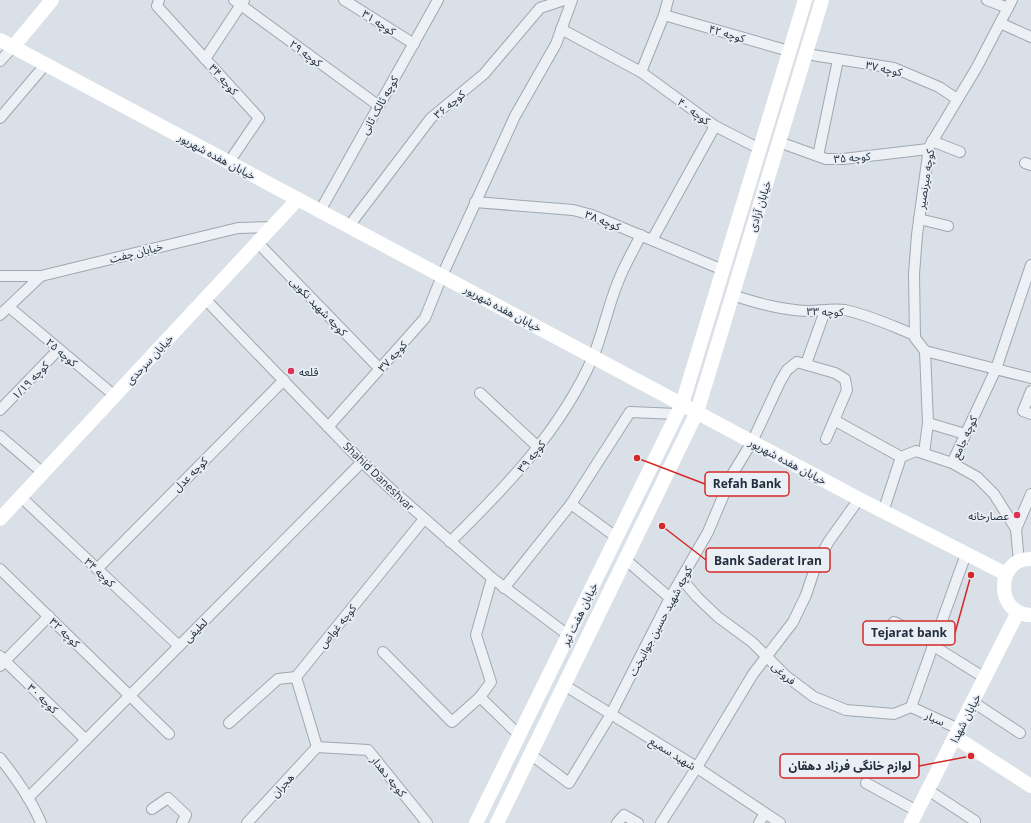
<svg xmlns="http://www.w3.org/2000/svg" width="1031" height="823" font-family="'Open Sans','Noto Sans Arabic',sans-serif">
	<rect width="100%" height="100%" fill="#dae0e7"/>
	<g fill="none" stroke-linecap="round" stroke-linejoin="round">
		<!-- street casing -->
		<g stroke="#9fa7b1" stroke-width="12">
			<g id="street">
				<path d="M159,0L157,6L259,118L229,162"/>
				<path d="M234,0L379,106"/>
				<path d="M344,0L414,44"/>
				<path d="M987,0L1008,8"/>
				<path d="M664,15L789,51"/>
				<path d="M1000,23L1031,37"/>
				<path d="M561,29L641,72L715,126L652,240"/>
				<path d="M806,54L894,68L939,87L957,99"/>
				<path d="M205,59L244,0"/>
				<path d="M0,61L13,47"/>
				<path d="M641,72L664,15L668,0"/>
				<path d="M0,118L45,65"/>
				<path d="M715,126L760,149"/>
				<path d="M932,141L960,152"/>
				<path d="M779,142L826,159H843L928,149"/>
				<path d="M818,156L838,60"/>
				<path d="M1025,163L1031,165"/>
				<path d="M475,202L573,210L592,215L723,270"/>
				<path d="M320,211L438,0"/>
				<path d="M919,219L948,226"/>
				<path d="M349,226L431,118L484,74L540,8L564,0"/>
				<path d="M258,243L380,369"/>
				<path d="M0,276H41L238,228L273,227"/>
				<path d="M732,295C757,303 781,310 808,311C820,311 833,308 845,310C869,315 892,326 915,335"/>
				<path d="M205,299L362,462L392,490L492,578L568,635"/>
				<path d="M9,307L115,396"/>
				<path d="M0,315L41,276"/>
				<path d="M925,351L915,338L914,274L917,235L929,147L977,67L1012,0"/>
				<path d="M806,364L825,311"/>
				<path d="M1031,391L1023,411L1031,414"/>
				<path d="M480,393L539,448"/>
				<path d="M0,410L59,349"/>
				<path d="M834,420L901,457"/>
				<path d="M928,423L965,434"/>
				<path d="M328,427L425,318L442,276L515,116L556,44L572,0"/>
				<path d="M0,436L43,473"/>
				<path d="M924,453L928,423L925,351L1031,378"/>
				<path d="M21,497L179,646"/>
				<path d="M571,504L616,537"/>
				<path d="M883,512L901,457L916,451L952,463"/>
				<path d="M1016,529L994,494L977,477L952,463L996,369L1031,265"/>
				<path d="M450,542C506,487 561,430 593,357C603,333 608,306 618,282C624,266 633,251 641,235"/>
				<path d="M625,559L670,598"/>
				<path d="M1019,562L1016,529L1031,494"/>
				<path d="M0,569L169,734"/>
				<path d="M97,569L284,380"/>
				<path d="M682,579L697,597L718,617L752,642L786,676L814,697L846,710L894,714L911,707"/>
				<path d="M504,588L571,504L630,412L677,414"/>
				<path d="M894,622L933,641"/>
				<path d="M932,645L985,678"/>
				<path d="M383,652L452,722L480,697L491,682L476,635L492,578"/>
				<path d="M0,656L86,740"/>
				<path d="M0,666L49,616"/>
				<path d="M564,685L690,763L780,823"/>
				<path d="M480,697L519,735"/>
				<path d="M973,702L1020,733"/>
				<path d="M911,707L966,554"/>
				<path d="M911,707L959,729"/>
				<path d="M229,723L278,679L296,677"/>
				<path d="M317,747L296,677L424,519"/>
				<path d="M317,747L368,750L427,823"/>
				<path d="M530,754L569,783L611,714L670,598L708,532L733,473L752,442L780,382L787,370L797,362L835,373L845,379L847,390L826,439"/>
				<path d="M0,758C16,778 31,799 41,823"/>
				<path d="M866,783L917,811"/>
				<path d="M928,790L975,821"/>
				<path d="M28,798L362,462"/>
				<path d="M152,809L168,798L186,815L182,823"/>
				<path d="M247,823L317,747"/>
				<path d="M617,823L624,815L638,823"/>
				<path d="M661,823L697,767L753,674L793,622L806,595L817,562L829,541L859,499"/>
				<path d="M759,823L765,813"/>
			</g>
		</g>
		<!-- street -->
		<use href="#street" stroke="#edf1f5" stroke-width="10"/>
		<!-- secondary -->
		<g stroke="#fff" stroke-width="14">
			<path d="M0,40L859,499L1006,574"/>
			<path d="M13,47L52,0"/>
			<path d="M0,519L298,199"/>
			<path d="M1031,559C995,558 995,615 1031,615"/>
			<path d="M955,737L1031,786"/>
			<path d="M476,823L682,404L805,0"/>
			<path d="M497,823L697,412L822,0"/>
			<path d="M911,823L1018,612"/>
		</g>
	</g>
	<!-- markers -->
	<g fill="#dc3056" stroke="#eaeff5" stroke-width="1.5">
		<circle cx="291" cy="371" r="4"/>
		<circle cx="1017" cy="515" r="4"/>
	</g>
	<g text-anchor="middle" dominant-baseline="central" stroke-width="3.5" stroke-linejoin="round" paint-order="stroke">
		<!-- street labels -->
		<g font-size="11" fill="#232f3e" stroke="#eaeff5">
			<text transform="translate(379 22) rotate(32)">کوچه ۳۱</text>
			<text transform="translate(727 33) rotate(16)">کوچه ۴۲</text>
			<text transform="translate(306 53) rotate(36)">کوچه ۲۹</text>
			<text transform="translate(884 68) rotate(12)">کوچه ۳۷</text>
			<text transform="translate(224 79) rotate(48)">کوچه ۳۴</text>
			<text transform="translate(449 104) rotate(-40)">کوچه ۳۶</text>
			<text transform="translate(379 105) rotate(-61)">کوچه ثالک ثانی</text>
			<text transform="translate(694 111) rotate(36)">کوچه ۴۰</text>
			<text transform="translate(217 156) rotate(28)">خیابان هفده شهریور</text>
			<text transform="translate(852 157) rotate(-5)">کوچه ۳۵</text>
			<text transform="translate(925 179) rotate(-81)">کوچه میرنصیر</text>
			<text transform="translate(759 206) rotate(-73)">خیابان آزادی</text>
			<text transform="translate(603 220) rotate(21)">کوچه ۳۸</text>
			<text transform="translate(136 252) rotate(-14)">خیابان چفت</text>
			<text transform="translate(319 306) rotate(46)">کوچه شهید نکویی</text>
			<text transform="translate(503 308) rotate(28)">خیابان هفده شهریور</text>
			<text transform="translate(825 311) rotate(1)">کوچه ۳۳</text>
			<text transform="translate(62 352) rotate(40)">کوچه ۲۵</text>
			<text transform="translate(392 356) rotate(-48)">کوچه ۳۷</text>
			<text transform="translate(149 359) rotate(-47)">خیابان سرحدی</text>
			<text transform="translate(30 380) rotate(-46)">کوچه ۱/۱۹</text>
			<text transform="translate(964 437) rotate(-65)">کوچه جامع</text>
			<text transform="translate(531 456) rotate(-51)">کوچه ۳۹</text>
			<text transform="translate(788 461) rotate(28)">خیابان هفده شهریور</text>
			<text transform="translate(190 474) rotate(-45)">کوچه عدل</text>
			<text transform="translate(379 476) rotate(44)">Shahid Daneshvar</text>
			<text transform="translate(100 572) rotate(43)">کوچه ۳۴</text>
			<text transform="translate(579 614) rotate(-64)">خیابان هفت تیر</text>
			<text transform="translate(660 621) rotate(-62)">کوچه شهید حسین جوانبخت</text>
			<text transform="translate(337 626) rotate(-51)">کوچه غواص</text>
			<text transform="translate(195 630) rotate(-45)">لطیفی</text>
			<text transform="translate(65 632) rotate(44)">کوچه ۳۲</text>
			<text transform="translate(784 673) rotate(42)">فروغی</text>
			<text transform="translate(43 698) rotate(44)">کوچه ۳۰</text>
			<text transform="translate(935 718) rotate(24)">سیار</text>
			<text transform="translate(965 718) rotate(-63)">خیابان شهدا</text>
			<text transform="translate(673 753) rotate(32)">شهید سمیع</text>
			<text transform="translate(389 776) rotate(51)">کوچه دهدار</text>
			<text transform="translate(282 785) rotate(-47)">هجران</text>
		</g>
		<!-- poi labels -->
		<g font-size="11" fill="#232f3e" stroke="#eaeff5" text-anchor="start">
			<text x="299" y="371">قلعه</text>
			<text x="1009" y="515" text-anchor="end">عصارخانه</text>
		</g>
	</g>
	<!-- callouts -->
	<path fill="none" stroke="#d62828" stroke-width="1.5" d="M637 458L705 484M662 526L706 560M971 575L955 633M971 756L919 766"/>
	<g fill="#d62828" stroke="#eaeff5" stroke-width="1.5">
		<circle cx="637" cy="458" r="4"/>
		<circle cx="662" cy="526" r="4"/>
		<circle cx="971" cy="575" r="4"/>
		<circle cx="971" cy="756" r="4"/>
	</g>
	<g fill="#eaeff5" stroke="#d62828" stroke-width="1.5">
		<rect x="705" y="472" width="84" height="24" rx="4"/>
		<rect x="706" y="548" width="124" height="24" rx="4"/>
		<rect x="863" y="621" width="92" height="24" rx="4"/>
		<rect x="780" y="754" width="139" height="24" rx="4"/>
	</g>
	<g font-size="12" text-anchor="middle" font-weight="bold" fill="#232f3e">
		<text x="747" y="488">Refah Bank</text>
		<text x="768" y="565">Bank Saderat Iran</text>
		<text x="909" y="637">Tejarat bank</text>
		<text x="850" y="770">لوازم خانگی فرزاد دهقان</text>
	</g>
</svg>
